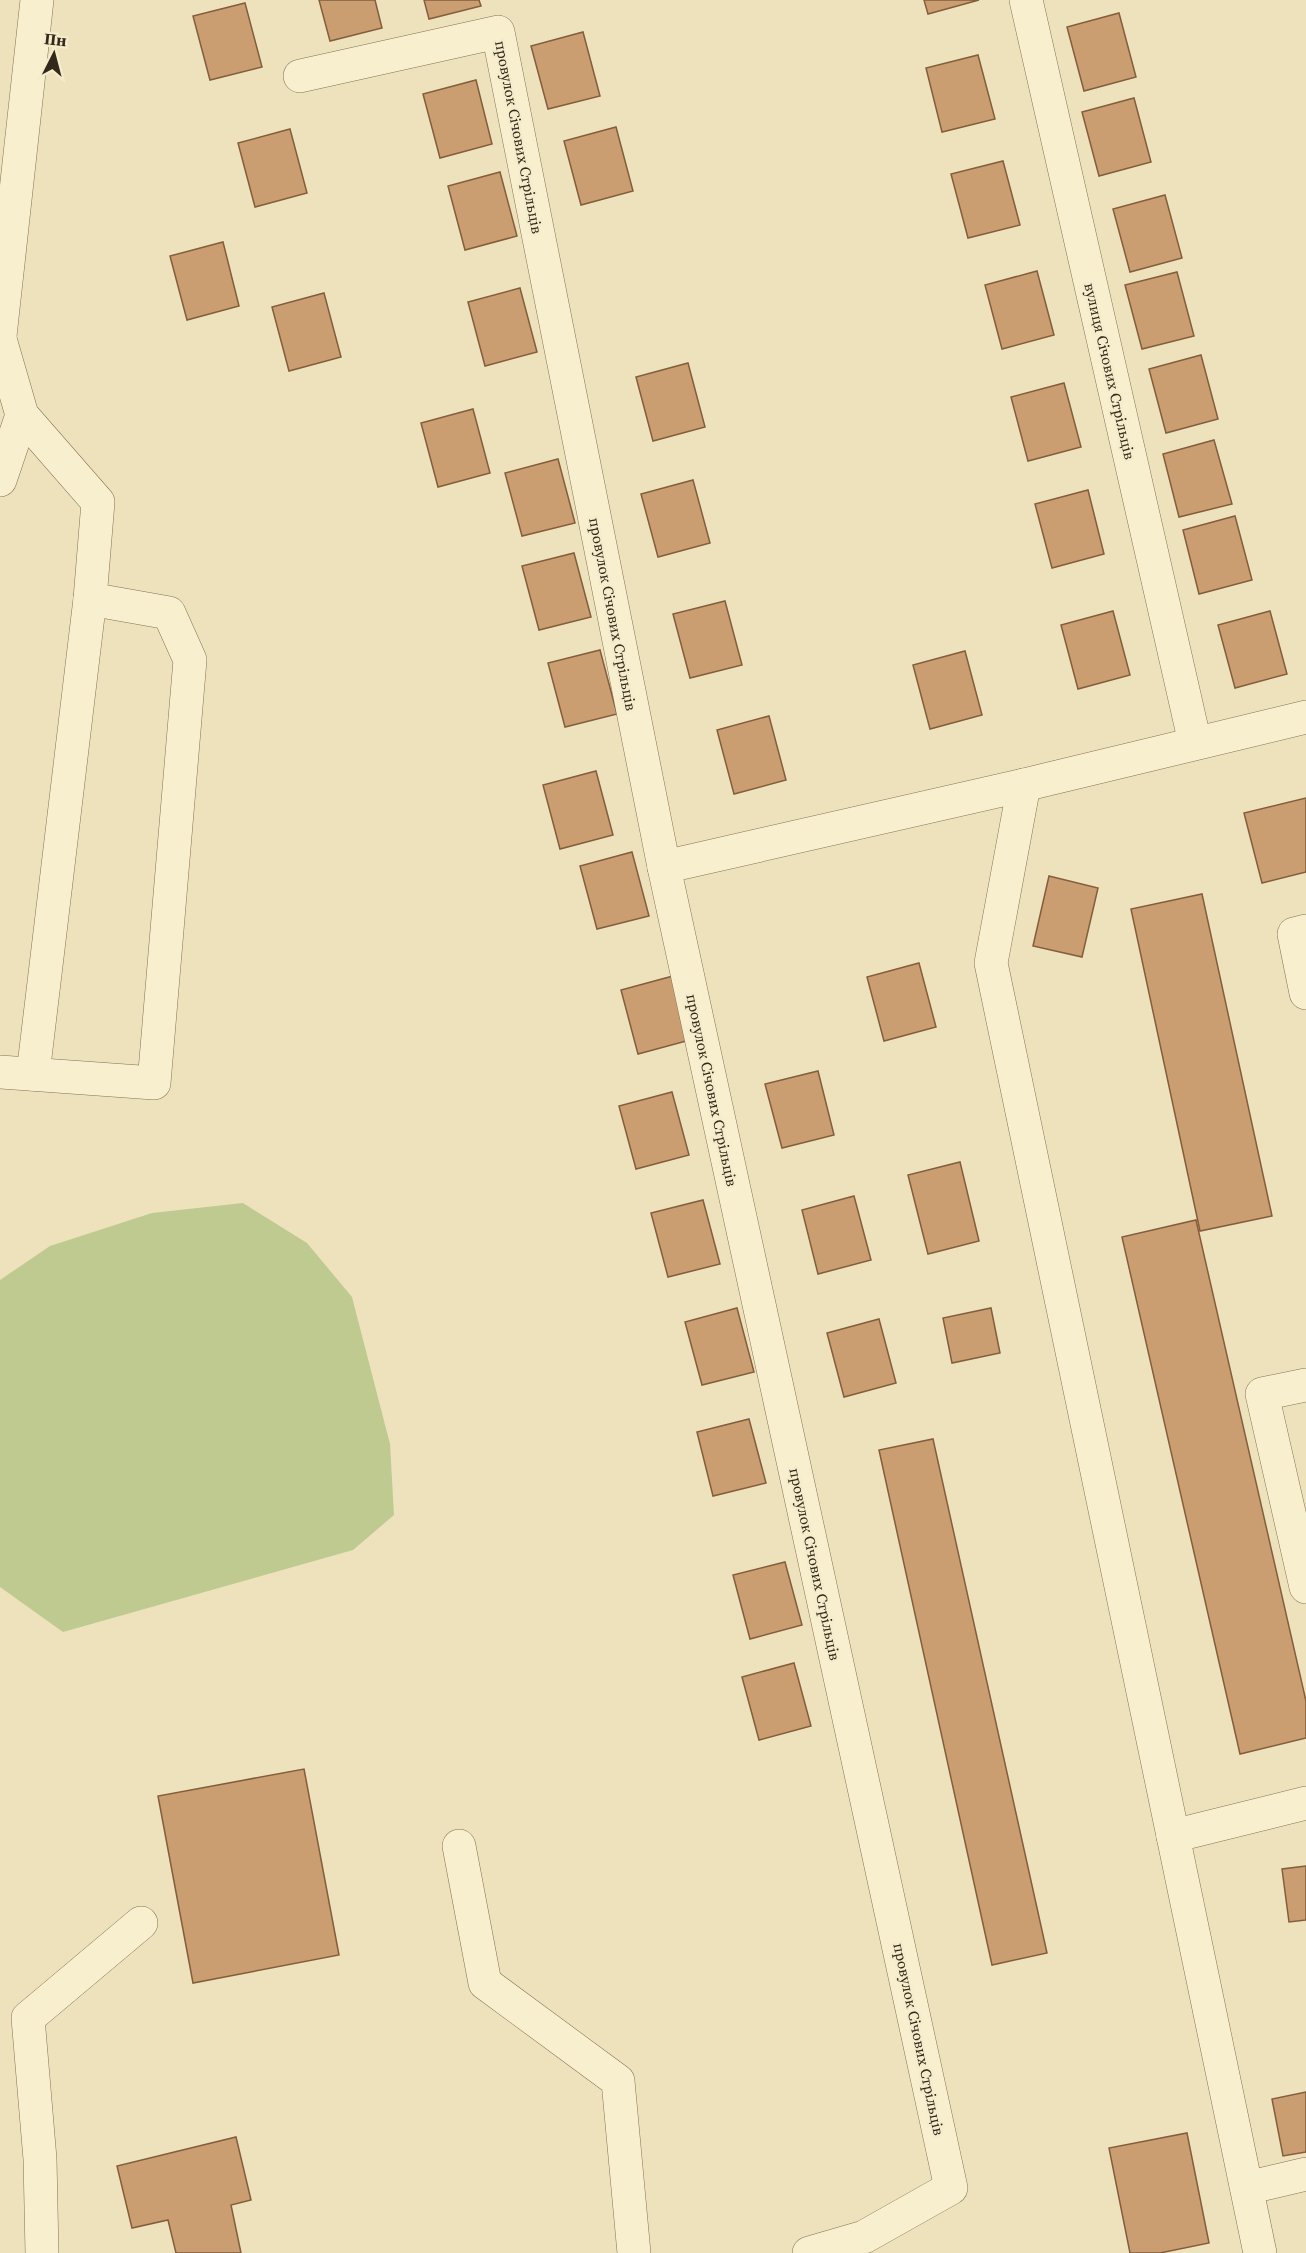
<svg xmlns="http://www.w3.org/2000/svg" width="1306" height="2253" font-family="'Source Serif 4',serif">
	<rect width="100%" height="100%" fill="#ede2bc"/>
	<!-- green -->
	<path fill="#bfca91" d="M243,1203L307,1243L352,1297L390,1444L394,1515L353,1550L63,1632L0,1587V1280L50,1246L152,1213Z"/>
	<!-- building -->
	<g fill="#cb9e72" stroke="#835e3c" stroke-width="1.5">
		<path d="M319,0H375L382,28L330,41Z"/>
		<path d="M424,0H479L481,6L429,19Z"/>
		<path d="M924,0H979L928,14Z"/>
		<path d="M245,3L262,67L210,80L193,16Z"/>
		<path d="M1119,13L1136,77L1084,91L1067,27Z"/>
		<path d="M583,32L600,96L548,109L531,46Z"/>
		<path d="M978,55L995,119L942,132L926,68Z"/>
		<path d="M476,80L492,144L440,158L423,94Z"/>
		<path d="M1134,98L1151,162L1099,176L1082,112Z"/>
		<path d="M616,127L633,191L581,205L564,141Z"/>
		<path d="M290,129L307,193L255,207L238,143Z"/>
		<path d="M1003,161L1020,225L968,238L951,174Z"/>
		<path d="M500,172L517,236L465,250L448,186Z"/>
		<path d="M1165,195L1182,258L1130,272L1113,209Z"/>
		<path d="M223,242L239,306L187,320L170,256Z"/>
		<path d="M1037,271L1054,335L1002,349L985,285Z"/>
		<path d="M1177,272L1194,336L1142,349L1125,285Z"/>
		<path d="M520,288L537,352L485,366L468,302Z"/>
		<path d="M324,293L341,357L289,371L272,307Z"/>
		<path d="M1201,355L1218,419L1166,433L1149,369Z"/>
		<path d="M688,363L705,427L653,441L636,377Z"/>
		<path d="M1064,383L1081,447L1028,461L1011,397Z"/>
		<path d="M473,409L490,473L438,487L421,423Z"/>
		<path d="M1214,440L1232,504L1179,517L1163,454Z"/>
		<path d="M558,459L575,523L522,536L505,473Z"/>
		<path d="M693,480L710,543L658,557L641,494Z"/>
		<path d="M1088,490L1104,554L1052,568L1035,504Z"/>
		<path d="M1235,516L1252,580L1199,594L1183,530Z"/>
		<path d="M574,553L591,617L539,630L522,566Z"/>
		<path d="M725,601L742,665L690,678L673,614Z"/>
		<path d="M1113,611L1130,675L1078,689L1061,625Z"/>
		<path d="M1270,611L1287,674L1235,688L1218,625Z"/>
		<path d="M600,650L617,714L565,727L548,663Z"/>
		<path d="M965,651L982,715L930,729L913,665Z"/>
		<path d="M769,716L786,780L734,794L717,730Z"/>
		<path d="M596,771L613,835L560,849L543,785Z"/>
		<path d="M1306,798V872L1262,883L1244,813Z"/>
		<path d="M632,852L649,916L597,929L580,866Z"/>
		<path d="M1049,876L1098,888L1082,957L1033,946Z"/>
		<path d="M1202,894L1272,1216L1200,1231L1131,909Z"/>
		<path d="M919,963L936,1027L884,1041L867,977Z"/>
		<path d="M673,976L690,1040L638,1054L621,990Z"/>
		<path d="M818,1071L834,1135L782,1148L765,1084Z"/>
		<path d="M672,1092L689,1155L636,1169L619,1106Z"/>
		<path d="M960,1162L979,1241L928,1254L908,1175Z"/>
		<path d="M854,1196L871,1260L818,1274L802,1210Z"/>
		<path d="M703,1200L720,1264L668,1277L651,1213Z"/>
		<path d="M1196,1220L1306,1701V1738L1240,1754L1122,1237Z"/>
		<path d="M737,1308L754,1372L702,1385L685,1322Z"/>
		<path d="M991,1308L1000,1353L952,1363L943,1318Z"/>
		<path d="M879,1319L896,1383L844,1397L827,1333Z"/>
		<path d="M749,1419L766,1483L713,1496L697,1432Z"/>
		<path d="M933,1439L1047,1953L992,1965L879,1450Z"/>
		<path d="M785,1562L802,1625L750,1639L733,1575Z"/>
		<path d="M794,1663L811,1726L759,1740L742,1677Z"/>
		<path d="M304,1769L339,1955L193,1983L158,1796Z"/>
		<path d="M1306,1866V1920L1289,1922L1282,1869Z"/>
		<path d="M1306,2092V2152L1283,2156L1272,2099Z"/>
		<path d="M1187,2133L1209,2243L1160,2253H1130L1109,2148Z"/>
		<path d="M236,2137L251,2200L231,2205L241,2253H176L168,2220L132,2228L117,2166Z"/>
	</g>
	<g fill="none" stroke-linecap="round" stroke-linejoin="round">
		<!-- minor casing -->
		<g stroke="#847256" stroke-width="34">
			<g id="minor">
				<path d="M1026,0L1195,743"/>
				<path d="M300,76L498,32L664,867L951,2188L864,2237L809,2253"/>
				<path d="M0,336L37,0"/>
				<path d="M0,339L22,415L98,502L90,599L169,613L190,660L154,1083L0,1072"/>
				<path d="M0,480L22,415"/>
				<path d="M1024,785L991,963L1260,2253"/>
				<path d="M664,867L1024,785L1306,717"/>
				<path d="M1306,931L1294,934L1306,993"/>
				<path d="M33,1074L90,599"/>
				<path d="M1306,1385L1262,1394L1306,1587"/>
				<path d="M1173,1836L1306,1803"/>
				<path d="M459,1846L485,1983L618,2081L634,2253"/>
				<path d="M1247,2188L1306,2174"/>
				<path d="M42,2253L40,2159L28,2018L141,1923"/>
			</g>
		</g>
		<!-- minor -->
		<use href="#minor" stroke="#f8efcf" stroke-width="33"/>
	</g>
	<g text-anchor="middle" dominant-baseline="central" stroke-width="5" stroke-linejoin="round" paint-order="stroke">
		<!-- street labels -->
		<g font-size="15" fill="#33291b" stroke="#f5eccb">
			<text transform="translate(519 137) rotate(79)">провулок Січових Стрільців</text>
			<text transform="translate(1110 371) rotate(77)">вулиця Січових Стрільців</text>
			<text transform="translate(613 614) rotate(79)">провулок Січових Стрільців</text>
			<text transform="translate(712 1090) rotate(78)">провулок Січових Стрільців</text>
			<text transform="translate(815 1564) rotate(78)">провулок Січових Стрільців</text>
			<text transform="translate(919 2039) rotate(78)">провулок Січових Стрільців</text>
		</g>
	</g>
	<!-- north arrow -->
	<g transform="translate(54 54) rotate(6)" stroke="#f5eccb" stroke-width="4.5" paint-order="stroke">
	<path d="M0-4.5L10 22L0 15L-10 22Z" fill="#33291b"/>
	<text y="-9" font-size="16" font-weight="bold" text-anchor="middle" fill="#33291b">Пн</text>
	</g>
</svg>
